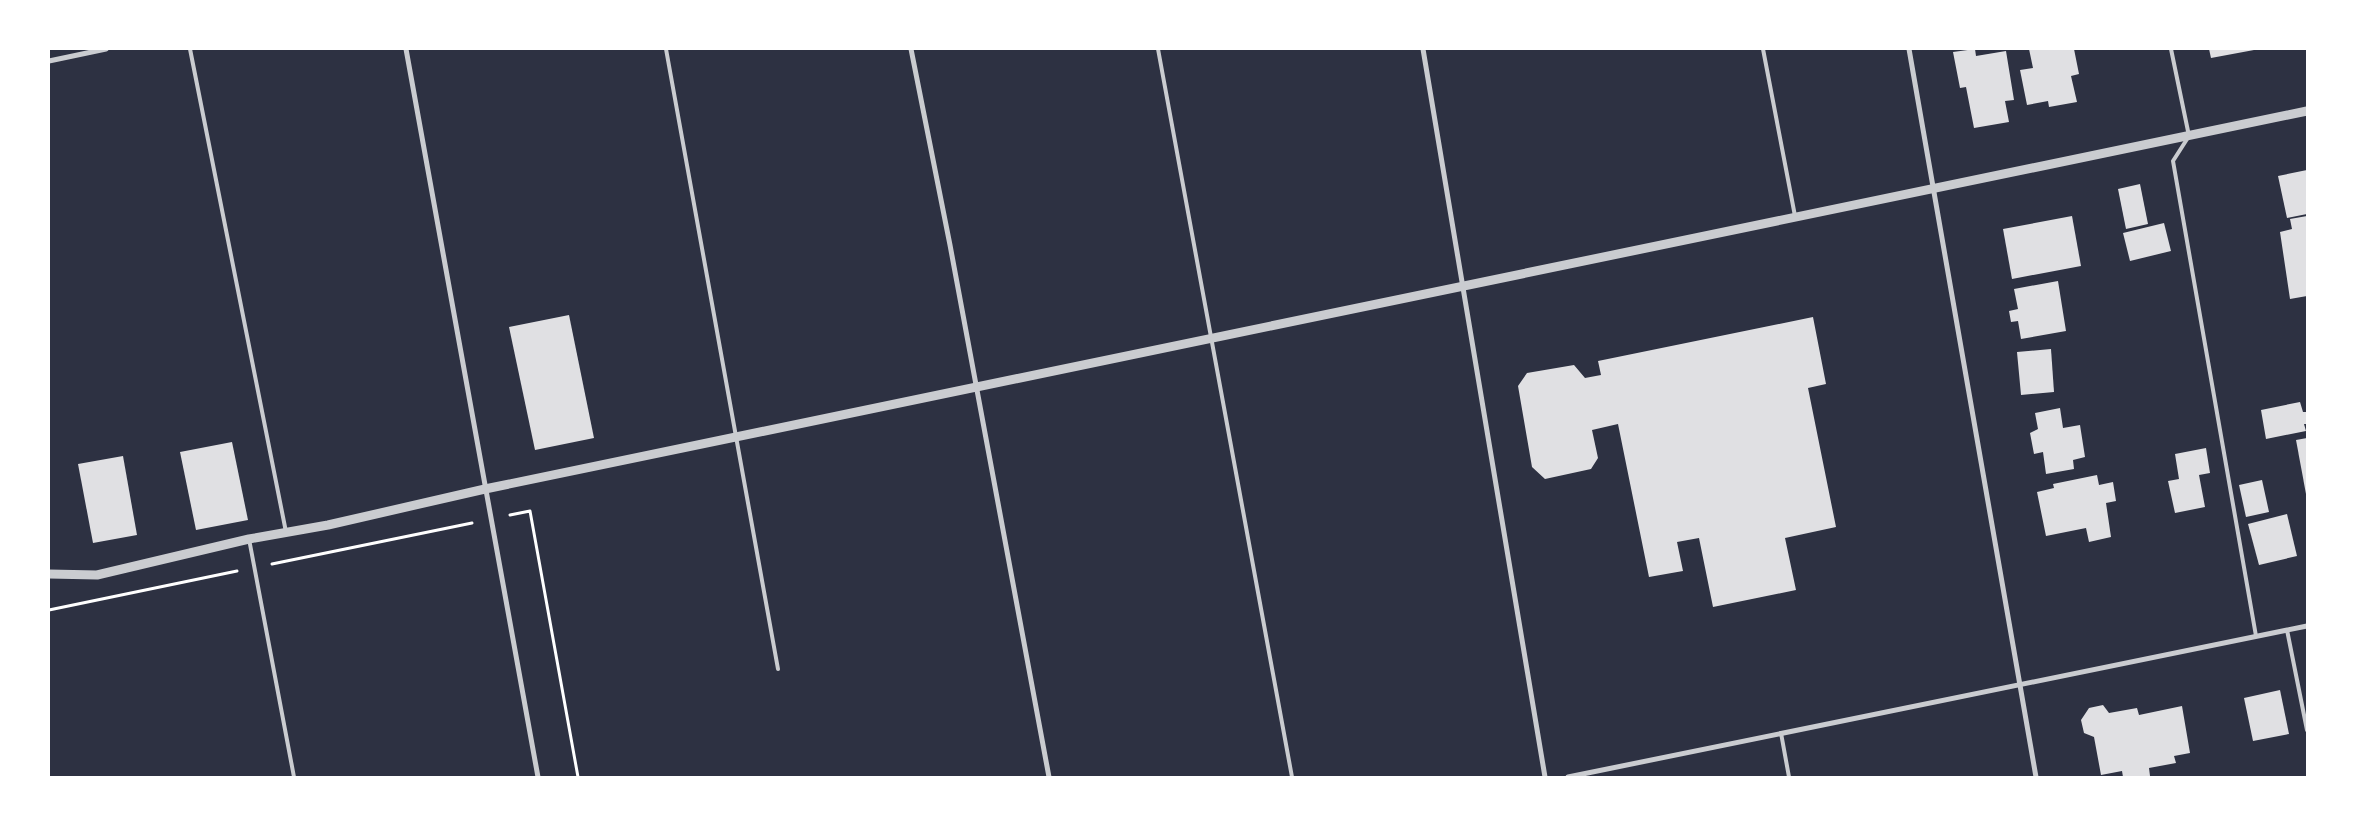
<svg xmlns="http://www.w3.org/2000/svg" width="2356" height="826" font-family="Poppins,sans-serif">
	<rect width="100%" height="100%" fill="#2d3142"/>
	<!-- building -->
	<g fill="#e0e0e3">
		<path d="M1975,49L1976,56L2006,51L2014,100L2005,101L2009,122L1974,128L1966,87L1960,88L1953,52Z"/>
		<path d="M2029,49H2074L2079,74L2071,76L2077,102L2049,107L2048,101L2027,105L2020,70L2033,68Z"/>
		<path d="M2209,49H2254V50L2211,58Z"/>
		<path d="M2307,170V214L2287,218L2278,176Z"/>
		<path d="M2140,184L2148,224L2126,229L2118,189Z"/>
		<path d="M2072,216L2081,266L2012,279L2003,229Z"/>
		<path d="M2307,216V296L2290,299L2280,232L2292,229L2290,219Z"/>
		<path d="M2164,223L2171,251L2130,261L2123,233Z"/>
		<path d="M2058,281L2066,331L2021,339L2018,321L2011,322L2009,311L2018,309L2014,289Z"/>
		<path d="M569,315L594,438L535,450L509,327Z"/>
		<path d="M1813,317L1826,384L1808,388L1836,527L1785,538L1796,590L1713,607L1699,538L1677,542L1683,571L1649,577L1618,424L1592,430L1598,458L1591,469L1545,479L1532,467L1518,386L1527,373L1574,365L1585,378L1601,375L1598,361Z"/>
		<path d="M2051,349L2054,392L2021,395L2017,352Z"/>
		<path d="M2300,402L2303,412H2307V424H2304L2306,431L2266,439L2261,410Z"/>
		<path d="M2060,408L2063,428L2080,425L2085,457L2073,460L2074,469L2046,474L2043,452L2034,454L2030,433L2038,429L2035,413Z"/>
		<path d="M2307,438V494H2306L2296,440Z"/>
		<path d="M232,442L248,520L196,530L180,452Z"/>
		<path d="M2206,448L2210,473L2199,475L2205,507L2175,513L2168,481L2179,479L2175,454Z"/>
		<path d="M123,456L137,535L93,543L78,464Z"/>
		<path d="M2097,475L2099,485L2113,482L2116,501L2106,503L2111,537L2089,542L2086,528L2046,536L2037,492L2054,488L2053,484Z"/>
		<path d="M2262,480L2269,512L2246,517L2239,485Z"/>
		<path d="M2287,514L2297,556L2259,565L2248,524Z"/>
		<path d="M2280,690L2289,734L2253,741L2244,698Z"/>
		<path d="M2103,705L2109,713L2137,708L2139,715L2182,706L2190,753L2174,756L2176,763L2149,768L2150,776L2123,777L2122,771L2101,775L2094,737L2084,733L2081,720L2089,708Z"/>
	</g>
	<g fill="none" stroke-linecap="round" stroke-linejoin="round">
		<!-- path -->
		<g stroke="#fff" stroke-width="3">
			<path d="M510,515L530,511L578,777"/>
			<path d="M272,564L472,523"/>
			<path d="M49,610L237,571"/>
		</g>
		<!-- service -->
		<g stroke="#caccd0" stroke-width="4">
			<path d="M190,49L286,532"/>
			<path d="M666,49L778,669"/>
			<path d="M1158,49L1292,777"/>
			<path d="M1763,49L1795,216"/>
			<path d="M2171,49L2189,136L2173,161L2256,636"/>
			<path d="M249,539L294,777"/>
			<path d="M2287,630L2307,730"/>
			<path d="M1781,733L1789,777"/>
		</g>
		<!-- minor -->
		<g stroke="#caccd0" stroke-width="5">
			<path d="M406,49L538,777"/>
			<path d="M911,49L950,245L1049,777"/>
			<path d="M1423,49L1545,777"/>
			<path d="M1909,49L2036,777"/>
			<path d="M49,61L106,49"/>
			<path d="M1568,777L2307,626"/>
		</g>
		<!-- tertiary -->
		<path stroke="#caccd0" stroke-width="9" d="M49,574L97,575L249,539L328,525L485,489L2307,111"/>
	</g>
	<!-- border -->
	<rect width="2356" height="826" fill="none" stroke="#ffffff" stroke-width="100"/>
</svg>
